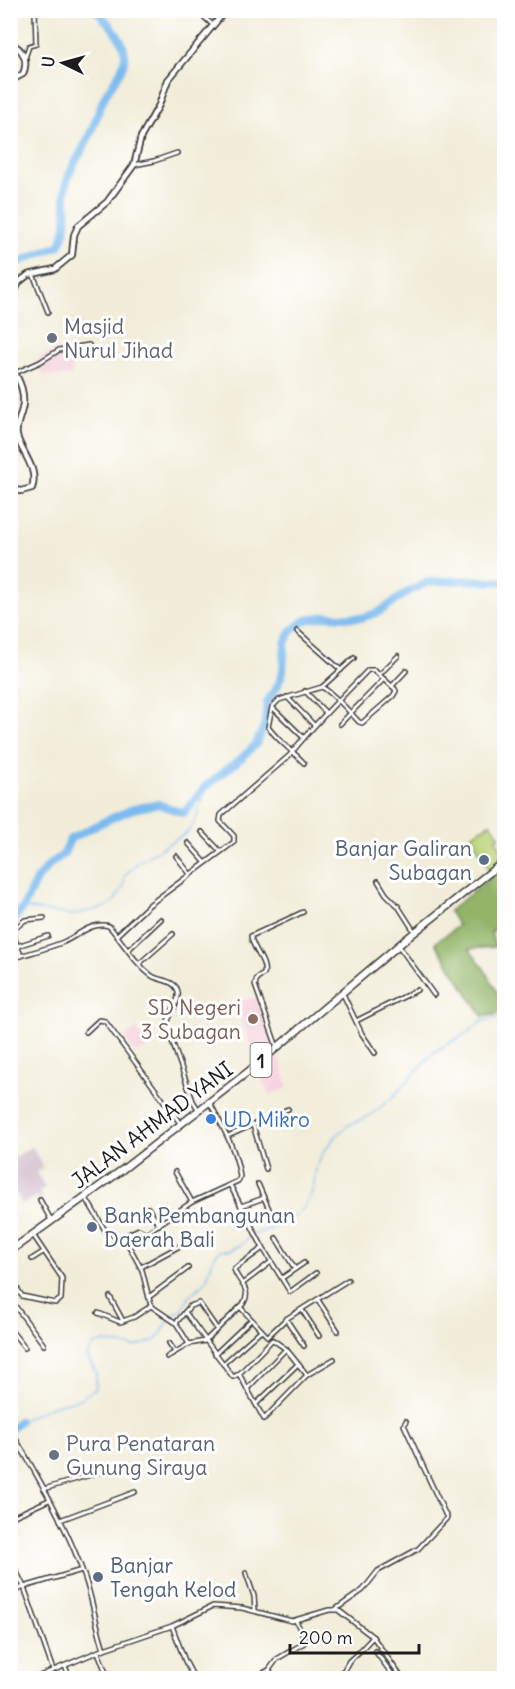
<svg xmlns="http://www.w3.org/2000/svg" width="515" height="1689" font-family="Delius,sans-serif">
	<rect width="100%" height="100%" fill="#fff"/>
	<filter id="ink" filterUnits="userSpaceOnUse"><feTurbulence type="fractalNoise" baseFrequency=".0167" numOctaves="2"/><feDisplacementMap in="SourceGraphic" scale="12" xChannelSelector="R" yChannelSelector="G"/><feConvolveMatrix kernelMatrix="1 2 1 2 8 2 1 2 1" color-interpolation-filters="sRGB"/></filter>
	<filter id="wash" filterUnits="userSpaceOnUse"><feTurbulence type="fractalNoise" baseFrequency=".008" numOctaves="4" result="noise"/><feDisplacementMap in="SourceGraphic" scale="24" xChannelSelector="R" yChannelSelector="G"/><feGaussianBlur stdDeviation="1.35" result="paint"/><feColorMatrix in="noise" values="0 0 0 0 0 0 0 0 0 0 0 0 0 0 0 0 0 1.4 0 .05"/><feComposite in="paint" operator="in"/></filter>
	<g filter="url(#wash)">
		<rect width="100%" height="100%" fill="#f2edd9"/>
		<!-- built -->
		<g fill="#f5cfdc">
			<path d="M71,348L72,376L42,375L38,359L46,354Z"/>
			<path d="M260,997L273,1047L256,1061L235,1001Z"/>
			<path d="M136,1028L149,1048L136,1054L124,1038Z"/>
			<path d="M276,1053L281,1060L288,1088L269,1095L257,1069Z"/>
		</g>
		<!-- industrial -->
		<path fill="#d1bdcc" d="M32,1146L43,1168L37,1172L45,1188L39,1192L43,1199L40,1200L37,1196L22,1205L12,1186L16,1183L11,1171V1160Z"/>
		<!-- green -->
		<path fill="#b9d378" stroke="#6a784a" stroke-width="1.5" d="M491,823L500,837L496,839L504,855V860L490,871L471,835Z"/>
		<!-- forest -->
		<path fill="#92b568" stroke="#576842" stroke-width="1.5" d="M504,867V945L498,928L491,932L495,947L469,949L483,967L504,1004L501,1010L504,1013L483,1017L435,943L458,926L449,911Z"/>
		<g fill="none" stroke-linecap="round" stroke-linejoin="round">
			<!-- stream -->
			<g stroke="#7abaee" stroke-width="1.5">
				<path d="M23,908L72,915L106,907L114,901L123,888L125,875L140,861L188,832L197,816L205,787"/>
				<path d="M19,1421L55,1405L80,1399L96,1388V1373L87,1356L93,1345L104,1342L134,1347L157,1340L172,1316L182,1310L190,1296L206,1281L213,1259L220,1250H230L241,1245L252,1235L287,1223L303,1209L313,1190L316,1168L324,1151L337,1135L347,1126L371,1115L393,1097L434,1052L467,1033L482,1021L504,1017"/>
			</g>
			<!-- river -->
			<g stroke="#7abaee" stroke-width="8">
				<path d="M10,265L59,246C75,218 58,201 69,175C74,163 82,151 88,139C95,124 99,107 107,92C114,81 124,70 125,56C125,38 107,22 96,10"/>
				<path d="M10,924L23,908L36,880L50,864L64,854L70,839L103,822L133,809L158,804L184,813L205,787L243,757L256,744L265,724L267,702L278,685L283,671L285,643L292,630L306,620L327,616L362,618L379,612L408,592L428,582L473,580L491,582L504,581"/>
				<path d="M10,1430L19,1421"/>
			</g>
		</g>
	</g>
	<g filter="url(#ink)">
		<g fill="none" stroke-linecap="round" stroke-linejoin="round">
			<!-- street casing -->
			<g stroke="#3c3b38" stroke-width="6">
				<g id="street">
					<path d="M196,10L213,25"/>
					<path d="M25,58L29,46L36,44L35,10"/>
					<path d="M134,165L154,161L177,153"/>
					<path d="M33,274L48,312"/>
					<path d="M15,373L40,362L59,350L89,345"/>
					<path d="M297,631L341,670"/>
					<path d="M379,675L398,656"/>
					<path d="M392,686L406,671"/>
					<path d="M322,687L354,658"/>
					<path d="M305,691L326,713"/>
					<path d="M287,697L314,725"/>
					<path d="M273,708L304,738"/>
					<path d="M340,724L383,680"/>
					<path d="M202,832L220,851"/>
					<path d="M188,843L205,862"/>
					<path d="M176,856L190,874"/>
					<path d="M378,881L386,894L398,906L414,931"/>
					<path d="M117,935L149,905L234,842V836L220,821L221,815L290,755L293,751C316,722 342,697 368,670H374L395,689L396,691L393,696L362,723L359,722C348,710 335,695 322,687L279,700L272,707L268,727C278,741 293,751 304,763"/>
					<path d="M398,945L434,995"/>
					<path d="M17,946L48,936"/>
					<path d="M128,950L161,919"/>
					<path d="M21,956L12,931L25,920L44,918"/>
					<path d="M10,959C27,954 45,949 61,943C77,937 91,921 109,926C122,941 136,965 152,976C160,981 176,980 178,992C180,1004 167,1015 167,1027L193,1101L198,1109"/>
					<path d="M140,963L173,934"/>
					<path d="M343,994L362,1034L375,1053"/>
					<path d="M356,1021L417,990"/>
					<path d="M86,1032L99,1020L105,1021L180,1123"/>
					<path d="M277,1047L255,985L257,978L264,974C267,961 252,949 251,936L303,912"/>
					<path d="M253,1125L266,1169"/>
					<path d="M228,1136L288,1109"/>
					<path d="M175,1172L192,1202"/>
					<path d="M258,1184L272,1216L284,1214"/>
					<path d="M230,1185L263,1248L290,1292L316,1273"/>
					<path d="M86,1198L112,1242L139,1229L146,1233L192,1202L238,1181L240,1177C236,1149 223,1128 210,1103"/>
					<path d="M40,1200L51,1220"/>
					<path d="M241,1206L264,1198"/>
					<path d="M148,1208L159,1225"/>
					<path d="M123,1235L142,1270L151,1306L176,1323L189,1344"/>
					<path d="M276,1238L295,1269"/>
					<path d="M32,1259L43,1252"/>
					<path d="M141,1267L187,1242"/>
					<path d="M10,1277L22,1296L55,1303L61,1299L62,1278L33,1235"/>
					<path d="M282,1278L304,1263"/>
					<path d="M242,1284L271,1262"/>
					<path d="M110,1297L123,1321"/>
					<path d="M149,1297L188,1268"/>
					<path d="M10,1299L44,1345"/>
					<path d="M318,1300L338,1331"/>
					<path d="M240,1307L267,1336"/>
					<path d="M302,1310L319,1336"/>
					<path d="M185,1312L233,1377L239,1374L272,1340"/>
					<path d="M98,1313L120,1322L134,1317L151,1306"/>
					<path d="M286,1319L304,1346"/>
					<path d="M176,1323L190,1306L199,1303L217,1329"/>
					<path d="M10,1329L25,1348"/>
					<path d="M268,1336L286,1319L348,1280"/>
					<path d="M273,1340L286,1349L307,1375"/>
					<path d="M169,1343L175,1352"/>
					<path d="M215,1354L251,1320"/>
					<path d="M167,1357L189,1344L205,1341L243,1304C253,1289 238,1283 234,1269L263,1248"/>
					<path d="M223,1364L260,1331"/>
					<path d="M239,1374L264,1419L307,1375L334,1359"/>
					<path d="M247,1389L286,1349"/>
					<path d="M256,1404L298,1364"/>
					<path d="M10,1429C38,1477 67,1526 85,1578C93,1601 96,1626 104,1649"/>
					<path d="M44,1489L123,1465"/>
					<path d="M10,1518L49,1500"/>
					<path d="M60,1520L135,1492"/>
					<path d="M10,1558L24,1587L53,1670"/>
					<path d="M246,1573L254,1596L255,1610"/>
					<path d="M10,1593L24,1587L82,1570"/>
					<path d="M336,1609L363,1590L378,1571L418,1549L447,1518L404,1425L406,1421"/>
					<path d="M172,1626L185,1661L194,1678"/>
					<path d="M375,1651L395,1678"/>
					<path d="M98,1652L108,1678"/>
					<path d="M65,1666L70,1678"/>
					<path d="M269,1670L275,1678"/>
					<path d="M35,1678L104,1649L172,1626L213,1606L242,1608L292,1621L329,1610H338L373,1637L402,1678"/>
					<path d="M254,1678L269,1670L277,1659L304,1643V1637L296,1621"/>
					<path d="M333,1678L344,1670L349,1661L359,1652L373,1637"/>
				</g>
			</g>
			<!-- secondary casing -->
			<g stroke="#3c3b38" stroke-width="8">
				<g id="secondary">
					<path d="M10,43C23,49 29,60 23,74L10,81"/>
					<path d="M10,303L19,282L28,275L55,269L72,255L74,235L78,226L107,202L134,165L141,137L159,105L168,80L226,10"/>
					<path d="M10,365C20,380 27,395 21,413C19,420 15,428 17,436C21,452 39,469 32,488L21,491L10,489"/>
				</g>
			</g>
			<!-- highway casing -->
			<g stroke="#3c3b38" stroke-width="9">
				<path id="highway" d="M10,1251L122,1170L249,1071L405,940L504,861"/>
			</g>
			<!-- street -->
			<use href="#street" stroke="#fff" stroke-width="3"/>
			<!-- secondary -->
			<use href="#secondary" stroke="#fff" stroke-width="4.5"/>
			<!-- highway -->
			<use href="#highway" stroke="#fff" stroke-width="6"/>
		</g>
	</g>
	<!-- markers -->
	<g fill="#6b7280" stroke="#fff" stroke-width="2">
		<circle cx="52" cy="338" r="6"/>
		<circle cx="54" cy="1455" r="6"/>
	</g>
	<g fill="#5c6f8a" stroke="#fff" stroke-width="2">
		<circle cx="484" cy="860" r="6"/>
		<circle cx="92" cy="1227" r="6"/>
		<circle cx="98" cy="1577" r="6"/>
	</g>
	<circle fill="#8d6e63" stroke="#fff" stroke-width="2" cx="253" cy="1019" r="6"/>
	<circle fill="#3f7fe0" stroke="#fff" stroke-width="2" cx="211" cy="1119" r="6"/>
	<g text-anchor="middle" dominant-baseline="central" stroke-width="6" stroke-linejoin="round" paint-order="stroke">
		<!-- shield labels -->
		<rect fill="#fff" stroke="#606060" stroke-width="1.5" x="250.5" y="1043" width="21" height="34" rx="4.5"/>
		<g font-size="20" font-weight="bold" fill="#1c1c1c">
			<text x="261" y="1060">1</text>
		</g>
		<!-- worship labels -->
		<g font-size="21" fill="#5b616d" stroke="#fff" text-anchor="start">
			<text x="64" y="326">Masjid<tspan x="64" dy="24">Nurul Jihad</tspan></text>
			<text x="66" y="1443">Pura Penataran<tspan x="66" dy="24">Gunung Siraya</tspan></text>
		</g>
		<!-- service labels -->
		<g font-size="21" fill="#4e5e75" stroke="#fff" text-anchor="start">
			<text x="472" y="848" text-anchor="end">Banjar Galiran<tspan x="472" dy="24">Subagan</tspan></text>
			<text x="104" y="1215">Bank Pembangunan<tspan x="104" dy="24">Daerah Bali</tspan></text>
			<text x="110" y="1565">Banjar<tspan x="110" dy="24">Tengah Kelod</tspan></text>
		</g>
		<!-- education labels -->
		<g font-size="21" fill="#785e54" stroke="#fff" text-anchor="end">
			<text x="241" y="1007">SD Negeri<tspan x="241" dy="24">3 Subagan</tspan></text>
		</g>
		<!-- shop labels -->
		<g font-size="21" fill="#366cbe" stroke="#fff" text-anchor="start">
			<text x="223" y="1119">UD Mikro</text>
		</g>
		<!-- street labels -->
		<g font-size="21" fill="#1c1c1c" stroke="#fff">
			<text transform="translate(152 1125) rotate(-37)">JALAN AHMAD YANI</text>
		</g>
	</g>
	<!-- margin -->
	<rect width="515" height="1689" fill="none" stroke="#fff" stroke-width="36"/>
	<!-- north arrow -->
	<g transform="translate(63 63) rotate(275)" stroke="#ffffff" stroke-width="4.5" paint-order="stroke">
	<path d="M0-4.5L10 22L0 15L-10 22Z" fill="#1c1c1c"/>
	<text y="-9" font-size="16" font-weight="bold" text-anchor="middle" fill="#1c1c1c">U</text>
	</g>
	<!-- scale -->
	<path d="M290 1644v9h129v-9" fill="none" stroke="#1c1c1c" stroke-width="3"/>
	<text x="299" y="1644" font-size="18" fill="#1c1c1c" stroke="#ffffff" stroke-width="4.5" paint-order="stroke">200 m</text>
</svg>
